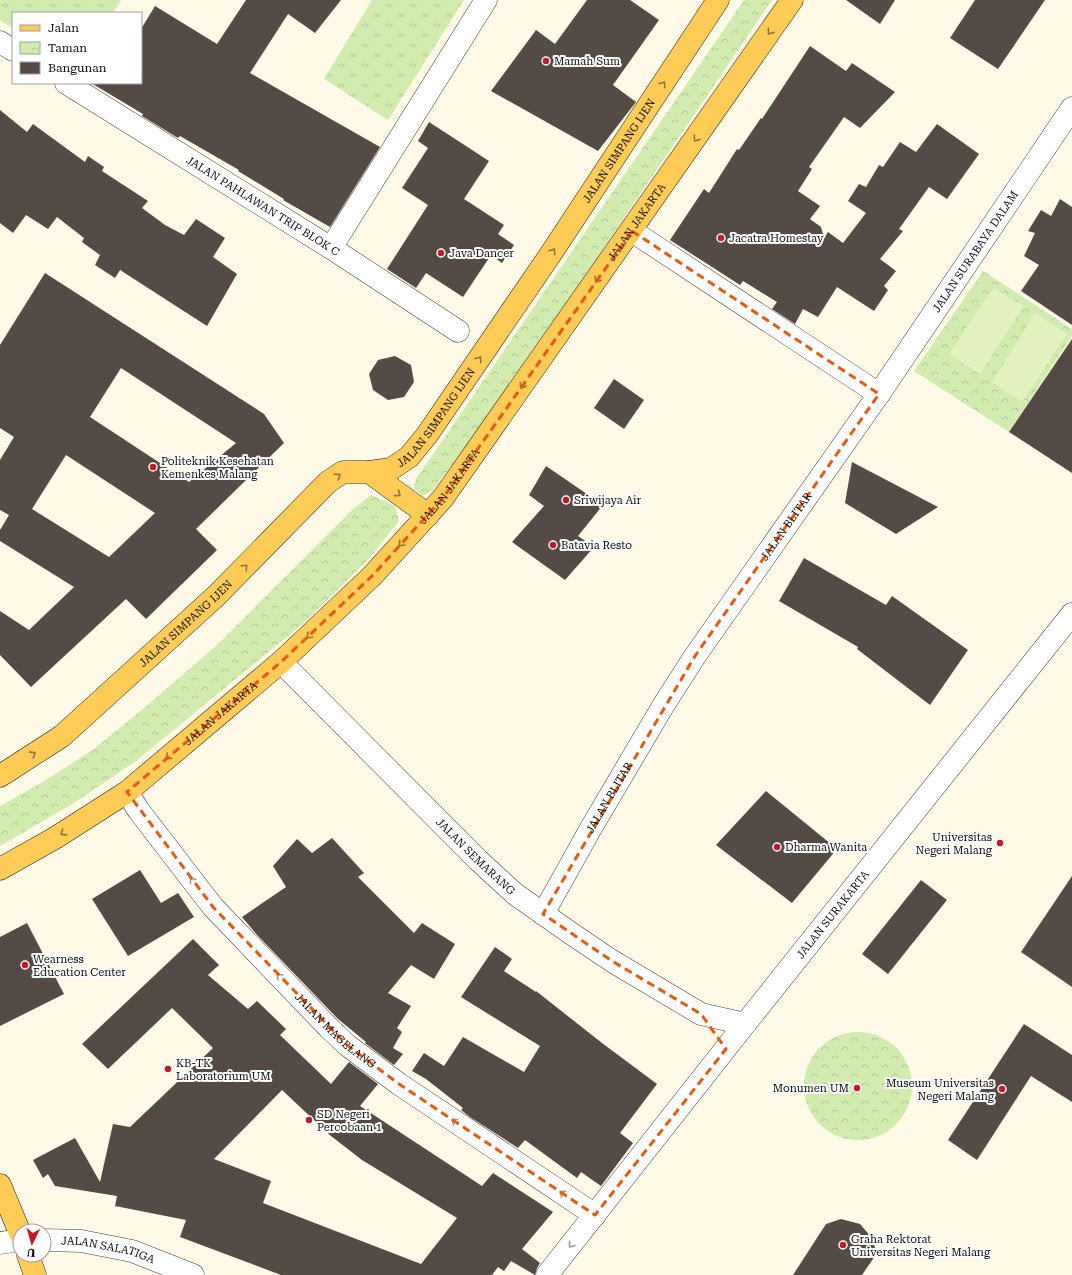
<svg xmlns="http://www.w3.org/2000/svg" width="1072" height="1275" font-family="'Roboto Serif',serif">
	<defs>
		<pattern id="grass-tufts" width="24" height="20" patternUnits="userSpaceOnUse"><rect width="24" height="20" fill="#d2ecaf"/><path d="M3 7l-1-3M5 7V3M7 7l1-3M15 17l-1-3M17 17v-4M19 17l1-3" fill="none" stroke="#b3c995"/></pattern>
		<pattern id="park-crowns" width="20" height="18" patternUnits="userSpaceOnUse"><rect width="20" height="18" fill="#d2ecaf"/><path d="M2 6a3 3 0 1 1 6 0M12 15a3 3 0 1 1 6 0" fill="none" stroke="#b3c995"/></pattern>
	</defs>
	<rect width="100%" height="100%" fill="#fff9e8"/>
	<!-- grass -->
	<g fill="url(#grass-tufts)">
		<path d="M1,0H121L113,13H13V28L0,20V2Z"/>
		<path d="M372,0H464L388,120L324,79Z"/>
	</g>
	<!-- park -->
	<g fill="url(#park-crowns)">
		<path d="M744,0H772L498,404L432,491L422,496L414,488L416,479Z"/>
		<path d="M983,271L1072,329V336L1009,432L914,371Z"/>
		<path d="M371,495L395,506L399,521L367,561L305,622L136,761L74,803L0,846V806L46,780L94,749L150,703L217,645L352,510Z"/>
		<circle cx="858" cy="1086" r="54"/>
	</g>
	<!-- pitch -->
	<g fill="#e4f2c2">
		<path d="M993,288L1024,306L980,374L949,354Z"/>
		<path d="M1035,313L1067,334L1022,402L992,382Z"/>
	</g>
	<!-- building -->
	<g fill="#544b46" fill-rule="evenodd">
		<path d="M246,0H341L315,33L288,14L250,73L380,147L330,227L283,200L284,199L238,171L239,170L180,136L178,138L142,116L143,114L91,83H141V29L155,6L217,44Z"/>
		<path d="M587,0H630L659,20L613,85L636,102L598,151L491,91L536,30L555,44Z"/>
		<path d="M846,0H895L880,24Z"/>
		<path d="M975,0H1045L998,69L950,38Z"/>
		<path d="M810,46L846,71L852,63L895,92L860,128L844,117L809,167L812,169L798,191L820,206L810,219L821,227L824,238L828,232L843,243L866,213L848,201L859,184L866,187L879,165L883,167L900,142L916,152L937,124L979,154L947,199L929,187L899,229L903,231L880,259L896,271L884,286L888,290L874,311L837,287L818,317L803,309L795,324L772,309L777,302L743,281L740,285L670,240L704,189L709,193L737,149L739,150L761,118L762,119Z"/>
		<path d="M0,110L27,132L33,124L85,162L88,156L104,167L102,171L148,201L142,208L165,225L184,235L196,219L225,238L213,257L237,274L207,326L120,270L115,278L95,265L100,255L82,242L84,238L57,217L48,229L26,215L13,233L0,223Z"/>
		<path d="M429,122L489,161L464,199L504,225L498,234L514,245L502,263L491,255L463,297L426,273L416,288L387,269L428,205L402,188L428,148L418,141Z"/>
		<path d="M1060,199L1072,207V325L1021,291L1039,265L1024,256L1035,233L1028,231L1041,210L1051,216Z"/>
		<path d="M45,273L264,414L284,443L196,529L217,550L146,619L126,599L31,687L0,655V611L29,630L74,587L0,541V530L9,515L0,510V460L14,437L0,428V345ZM121,368L236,443L189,482L90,417ZM66,455L155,513L109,557L32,509Z"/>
		<path d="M1072,339V473L1009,432Z"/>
		<path d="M395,356L411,365L414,382L404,397L388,400L373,390L369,374L378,360Z"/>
		<path d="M614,379L644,400L624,429L594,408Z"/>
		<path d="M852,462L938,507L896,534L845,503Z"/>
		<path d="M546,466L603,505L578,536L594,547L565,580L512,542L544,506L529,495Z"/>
		<path d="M804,558L886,605L892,596L968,650L930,705L857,649L858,647L779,601Z"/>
		<path d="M766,791L837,849L792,903L716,845Z"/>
		<path d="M332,838L364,873L358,877L414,933L422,923L455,944L434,979L411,965L388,993L411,1006L397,1028L402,1032L393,1048L403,1054L394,1065L365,1043L366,1042L338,1019L257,935L242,917L286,887L273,866L297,839L312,853Z"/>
		<path d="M140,870L161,903L178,893L194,917L128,956L92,899Z"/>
		<path d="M1072,876V987L1021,952Z"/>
		<path d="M921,880L947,900L888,974L862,954Z"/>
		<path d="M27,923L64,994L0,1026V937Z"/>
		<path d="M193,939L219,965L208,975L248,1009L257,1001L286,1029L280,1035L331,1084L349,1062L378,1084L360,1106L482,1186L493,1173L553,1212L522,1249L540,1263L537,1268L535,1275L511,1261L504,1271L498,1267L492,1275H281L180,1237L186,1220L115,1206L117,1196L55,1186L48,1174L43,1178L33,1160L75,1138L100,1182L113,1124L130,1127L213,1048L172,1008L108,1069L82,1044ZM282,1090L331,1136L362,1160L457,1218L421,1264L263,1203L271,1181L214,1159Z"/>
		<path d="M495,947L512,959L504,971L536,992V991L602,1043L657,1084L620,1133L633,1143L601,1186L581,1172L577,1178L525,1140L518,1148L470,1117L461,1110L463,1108L426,1079L412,1071L424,1053L444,1066L463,1037L524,1072L540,1046L461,997Z"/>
		<path d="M1024,1024L1072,1055V1102L1031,1076L977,1160L948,1140Z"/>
		<path d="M841,1219L860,1224L871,1237L877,1253L862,1275H793L826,1224Z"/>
	</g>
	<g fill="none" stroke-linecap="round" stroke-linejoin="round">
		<!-- minor casing -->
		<g stroke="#3d3d3d" stroke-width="23">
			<g id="minor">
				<path d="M0,42L13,50"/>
				<path id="s1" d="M66,83L331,248L458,331"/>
				<path d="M331,248L486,0"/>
				<path id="s2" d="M879,394L1072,108"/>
				<path id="s3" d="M281,662L478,860L515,894L569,932L612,961L701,1014L745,1024"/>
				<path id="s4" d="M127,792L139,811L213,907L329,1028L347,1045L399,1084L595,1215"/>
				<path id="s5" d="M543,914L591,828L663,706L695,656L879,394L632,231"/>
				<path id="s6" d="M44,1240L81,1241L132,1251L193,1275"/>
				<path d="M0,1243L20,1240"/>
				<path id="s7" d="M547,1275L745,1024L1072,614"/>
			</g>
		</g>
		<!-- major casing -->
		<g stroke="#1b1b1b" stroke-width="23">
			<g id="major">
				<path d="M369,472L428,515"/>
				<path id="s8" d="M0,776L62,736L216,596L328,482L343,472H369L391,469L409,457L427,435L552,252L718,0"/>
				<path id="s9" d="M0,869L55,838L127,792L281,662L372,576L443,498L792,0"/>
				<path d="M0,1185L20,1233"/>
				<path d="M28,1255L35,1275"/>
			</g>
		</g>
		<!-- minor -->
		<use href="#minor" stroke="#fff" stroke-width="22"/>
		<!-- major -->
		<use href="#major" stroke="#ffcc58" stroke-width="22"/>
	</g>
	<!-- one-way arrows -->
	<defs><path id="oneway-chevron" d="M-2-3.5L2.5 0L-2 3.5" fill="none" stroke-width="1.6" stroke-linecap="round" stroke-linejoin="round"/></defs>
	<g stroke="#917535">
		<use href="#oneway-chevron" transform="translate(770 32) rotate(125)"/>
		<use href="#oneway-chevron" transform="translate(663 84) rotate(-57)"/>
		<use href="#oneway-chevron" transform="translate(696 139) rotate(125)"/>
		<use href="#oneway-chevron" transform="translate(553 251) rotate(-56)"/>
		<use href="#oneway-chevron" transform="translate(597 280) rotate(125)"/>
		<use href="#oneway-chevron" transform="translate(479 359) rotate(-56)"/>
		<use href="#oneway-chevron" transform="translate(522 386) rotate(125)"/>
		<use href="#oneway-chevron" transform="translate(338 476) rotate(-33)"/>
		<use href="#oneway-chevron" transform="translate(398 494) rotate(36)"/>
		<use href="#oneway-chevron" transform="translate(401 544) rotate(133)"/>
		<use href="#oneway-chevron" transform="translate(245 567) rotate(-46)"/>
		<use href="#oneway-chevron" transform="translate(309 636) rotate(137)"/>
		<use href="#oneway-chevron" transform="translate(33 754) rotate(-33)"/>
		<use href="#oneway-chevron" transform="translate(168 757) rotate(140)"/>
		<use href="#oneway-chevron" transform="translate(63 833) rotate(147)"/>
	</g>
	<g stroke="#9d9d9d">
		<use href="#oneway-chevron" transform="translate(192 880) rotate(-128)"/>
		<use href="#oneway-chevron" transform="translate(279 976) rotate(-134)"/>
		<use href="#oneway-chevron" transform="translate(454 1121) rotate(-146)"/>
		<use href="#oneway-chevron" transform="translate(562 1193) rotate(-146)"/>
		<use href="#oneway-chevron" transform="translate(571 1245) rotate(128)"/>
	</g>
	<!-- marked area -->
	<path fill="none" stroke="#e8590c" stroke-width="3" stroke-dasharray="8 5" stroke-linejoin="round" d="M632,231L879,394L695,656L543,914L612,961L701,1014L726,1049L595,1215L399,1084L347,1045L213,907L127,792L281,662L372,576L443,498Z"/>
	<!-- markers -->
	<g fill="#c4192b" stroke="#fff" stroke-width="1.5">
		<circle cx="546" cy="61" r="4"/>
		<circle cx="721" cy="238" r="4"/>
		<circle cx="441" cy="253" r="4"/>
		<circle cx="153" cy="467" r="4"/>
		<circle cx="566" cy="500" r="4"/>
		<circle cx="553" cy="545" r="4"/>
		<circle cx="1000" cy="843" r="4"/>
		<circle cx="777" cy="847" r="4"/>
		<circle cx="25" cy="965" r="4"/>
		<circle cx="168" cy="1069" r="4"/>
		<circle cx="857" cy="1088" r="4"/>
		<circle cx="1002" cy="1089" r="4"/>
		<circle cx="309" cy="1120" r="4"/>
		<circle cx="843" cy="1245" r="4"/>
	</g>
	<g text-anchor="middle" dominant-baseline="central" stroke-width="4" stroke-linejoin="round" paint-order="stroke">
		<!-- poi labels -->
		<g font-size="11" fill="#0a0a0a" stroke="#fff" text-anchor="start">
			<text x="554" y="61">Mamah Sum</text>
			<text x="729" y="238">Jacatra Homestay</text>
			<text x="449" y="253">Java Dancer</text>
			<text x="161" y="461">Politeknik Kesehatan<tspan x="161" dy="13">Kemenkes Malang</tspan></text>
			<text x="574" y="500">Sriwijaya Air</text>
			<text x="561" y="545">Batavia Resto</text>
			<text x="992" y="837" text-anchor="end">Universitas<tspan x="992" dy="13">Negeri Malang</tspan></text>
			<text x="785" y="847">Dharma Wanita</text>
			<text x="33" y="959">Wearness<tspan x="33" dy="13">Education Center</tspan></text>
			<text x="176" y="1063">KB-TK<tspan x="176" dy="13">Laboratorium UM</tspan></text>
			<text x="994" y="1083" text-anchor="end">Museum Universitas<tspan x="994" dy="13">Negeri Malang</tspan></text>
			<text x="849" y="1088" text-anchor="end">Monumen UM</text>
			<text x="317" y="1114">SD Negeri<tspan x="317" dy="13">Percobaan 1</tspan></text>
			<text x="851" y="1239">Graha Rektorat<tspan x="851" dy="13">Universitas Negeri Malang</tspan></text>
		</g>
		<!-- street labels -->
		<g font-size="11" fill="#0a0a0a" stroke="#fff">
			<text stroke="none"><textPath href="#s8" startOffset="901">JALAN SIMPANG IJEN</textPath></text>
			<text stroke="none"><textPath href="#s1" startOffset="232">JALAN PAHLAWAN TRIP BLOK C</textPath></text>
			<text stroke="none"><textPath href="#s9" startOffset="918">JALAN JAKARTA</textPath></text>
			<text stroke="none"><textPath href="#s2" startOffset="172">JALAN SURABAYA DALAM</textPath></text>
			<text stroke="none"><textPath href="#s8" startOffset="577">JALAN SIMPANG IJEN</textPath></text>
			<text stroke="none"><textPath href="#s9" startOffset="594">JALAN JAKARTA</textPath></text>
			<text stroke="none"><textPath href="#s5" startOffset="458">JALAN BLITAR</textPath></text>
			<text stroke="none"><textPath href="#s8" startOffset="241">JALAN SIMPANG IJEN</textPath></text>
			<text stroke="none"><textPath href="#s9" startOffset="271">JALAN JAKARTA</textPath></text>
			<text stroke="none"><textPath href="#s5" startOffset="134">JALAN BLITAR</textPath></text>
			<text stroke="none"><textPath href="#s3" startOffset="275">JALAN SEMARANG</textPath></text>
			<text stroke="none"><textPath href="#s7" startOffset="460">JALAN SURAKARTA</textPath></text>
			<text stroke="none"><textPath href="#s4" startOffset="318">JALAN MAGELANG</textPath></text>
			<text stroke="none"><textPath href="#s6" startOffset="65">JALAN SALATIGA</textPath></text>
		</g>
	</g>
	<!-- legend -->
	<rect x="12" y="12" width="130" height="72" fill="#ffffff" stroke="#9d9d9d"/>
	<rect x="20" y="25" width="20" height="6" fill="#ffcc58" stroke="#9d9d9d"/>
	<text x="48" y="32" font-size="12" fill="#0a0a0a">Jalan</text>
	<rect x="20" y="42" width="20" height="12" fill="url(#park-crowns)" stroke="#9d9d9d"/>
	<text x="48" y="52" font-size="12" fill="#0a0a0a">Taman</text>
	<rect x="20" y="62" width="20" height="12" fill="#544b46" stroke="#9d9d9d"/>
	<text x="48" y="72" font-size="12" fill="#0a0a0a">Bangunan</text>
	<!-- north arrow -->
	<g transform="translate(32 1243) rotate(185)"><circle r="19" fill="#ffffff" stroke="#9d9d9d"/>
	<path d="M0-3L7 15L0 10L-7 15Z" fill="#c4192b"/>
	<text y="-6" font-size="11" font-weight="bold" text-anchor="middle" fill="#0a0a0a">U</text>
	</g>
</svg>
